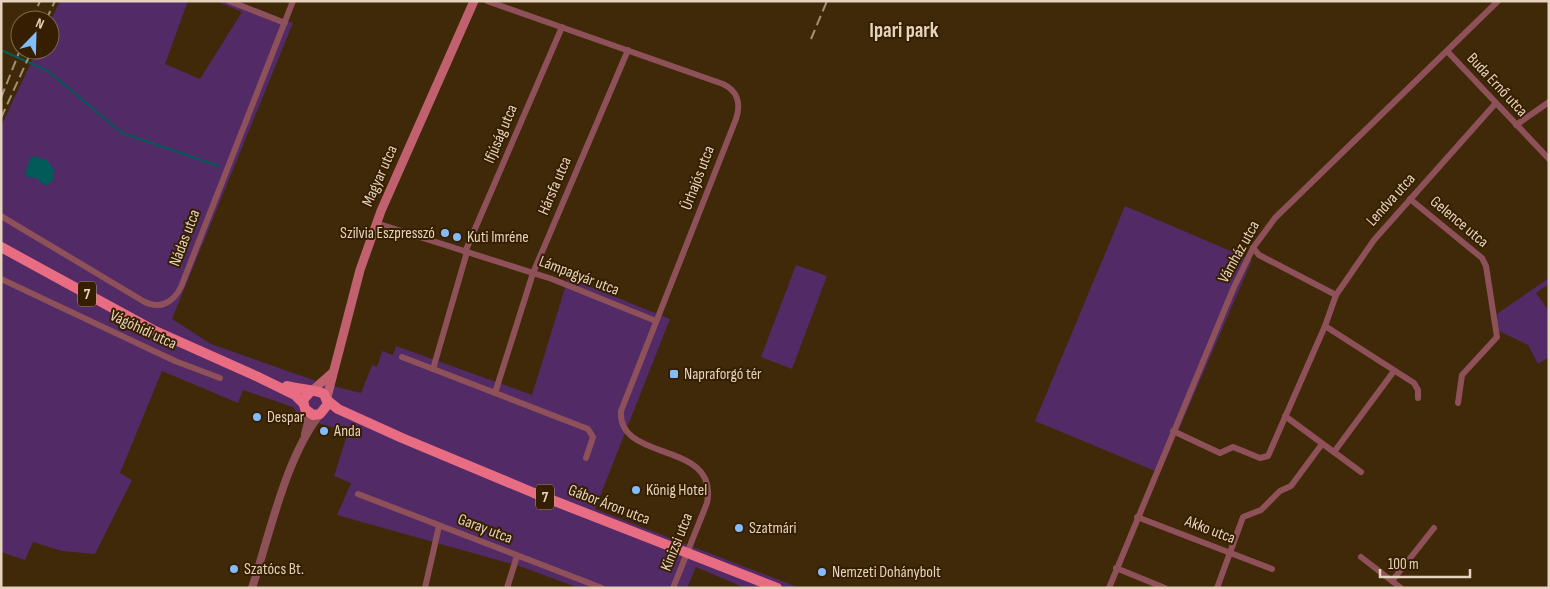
<svg xmlns="http://www.w3.org/2000/svg" width="1550" height="589" font-family="'Sofia Sans Condensed',sans-serif">
	<rect width="100%" height="100%" fill="#402908"/>
	<!-- green -->
	<g fill="#512a66">
		<path d="M60,1H188L165,64L200,79L242,12L216,1H238L293,23L172,319L211,344L316,381L320,378L337,387L361,393L372,365L377,367L382,351L393,355L396,346L532,395L568,278L670,319L595,509L800,588H745L696,567L687,588H579L519,566L337,515L351,483L334,476L348,432L301,418L293,407L243,390L238,403L162,371L120,473L132,480L95,554L62,551L33,542L25,560L1,552V126L37,50H50V22Z"/>
		<path d="M1125,206L1252,260L1160,473L1035,421Z"/>
		<path d="M796,265L827,276L792,369L761,357Z"/>
		<path d="M1549,278V284L1536,293L1549,311V357L1538,364L1528,345L1499,331L1497,314Z"/>
	</g>
	<!-- water -->
	<path fill="#025b59" d="M37,156L40,159H46L53,168V180L46,186L36,178L28,177L25,174L30,158Z"/>
	<g fill="none" stroke-linecap="round" stroke-linejoin="round">
		<!-- stream -->
		<path stroke="#025b59" stroke-width="2" d="M1,50L48,71L122,133L219,166"/>
		<!-- minor -->
		<g stroke="#8e5159" stroke-width="6">
			<path d="M229,1L285,23"/>
			<path d="M487,1L723,84C738,91 741,104 736,119L621,411C617,463 720,440 707,503L673,588"/>
			<path d="M1447,51L1549,159"/>
			<path d="M1516,125L1549,102"/>
			<path d="M1410,199L1482,258L1486,266L1497,337L1462,375L1458,403"/>
			<path d="M1,216L143,301C160,310 173,303 181,287L293,1"/>
			<path d="M376,223L552,279L656,321"/>
			<path d="M1253,248L1259,255L1336,295"/>
			<path d="M465,252L562,27"/>
			<path d="M1,279L175,361L220,378"/>
			<path d="M1325,326L1414,383L1418,390V398"/>
			<path d="M402,357L588,429L593,437L586,458"/>
			<path d="M433,369L467,252"/>
			<path d="M495,393L533,273L628,50"/>
			<path d="M1285,416L1361,472"/>
			<path d="M1173,431L1220,453L1233,447L1260,458L1268,456L1325,326L1336,295L1374,240L1495,104"/>
			<path d="M1334,452L1394,371"/>
			<path d="M358,494L602,588"/>
			<path d="M1137,517L1272,569"/>
			<path d="M1361,557L1401,588"/>
			<path d="M1116,568L1165,588"/>
			<path d="M1392,581L1434,528"/>
			<path d="M425,588L439,526"/>
			<path d="M507,588L517,556"/>
			<path d="M1109,588L1234,287L1253,248L1275,218L1498,1"/>
			<path d="M1217,588L1243,517L1261,510L1280,491L1291,486L1322,444"/>
		</g>
		<!-- tertiary -->
		<g stroke="#8e5159" stroke-width="8">
			<path d="M305,434L308,422L307,411"/>
			<path d="M252,588C270,534 285,459 320,414"/>
		</g>
		<!-- secondary -->
		<g stroke="#c16170" stroke-width="9">
			<path d="M313,390L332,373"/>
			<path d="M327,397L360,270L381,211L474,1"/>
		</g>
		<!-- primary -->
		<g stroke="#e96d82" stroke-width="10">
			<path d="M1,247L153,330L256,376L295,395L303,403"/>
			<path d="M287,386C297,389 319,390 324,394L328,404L320,414L313,415L305,409L303,400L310,392"/>
			<path d="M328,401L338,409L402,438L534,493L777,588"/>
		</g>
		<!-- rail -->
		<g stroke="#a49075" stroke-width="2" stroke-dasharray="10 5" stroke-linecap="butt">
			<path d="M32,20L40,1"/>
			<path d="M46,20L55,1"/>
			<path d="M811,39L827,1"/>
			<path d="M1,98L20,50"/>
			<path d="M1,118L32,50"/>
		</g>
	</g>
	<!-- markers -->
	<g fill="#83bcfb" stroke="#361f00" stroke-width="2">
		<circle cx="445" cy="233" r="5"/>
		<circle cx="457" cy="237" r="5"/>
		<rect x="669" y="369" width="10" height="10" rx="2.5"/>
		<circle cx="257" cy="417" r="5"/>
		<circle cx="324" cy="431" r="5"/>
		<circle cx="636" cy="490" r="5"/>
		<circle cx="739" cy="528" r="5"/>
		<circle cx="234" cy="569" r="5"/>
		<circle cx="822" cy="572" r="5"/>
	</g>
	<g text-anchor="middle" dominant-baseline="central" stroke-width="4" stroke-linejoin="round" paint-order="stroke">
		<!-- shield labels -->
		<g fill="#361f00" stroke="#b19d84" stroke-width="1">
			<rect x="78" y="281.5" width="18" height="25" rx="4"/>
			<rect x="536" y="484.5" width="18" height="25" rx="4"/>
		</g>
		<g font-size="15" font-weight="bold" fill="#e6d3bd">
			<text x="87" y="294">7</text>
			<text x="545" y="497">7</text>
		</g>
		<!-- street labels -->
		<g font-size="16" fill="#e6d3bd" stroke="#361f00">
			<text transform="translate(1497 85) rotate(47)">Buda Ernő utca</text>
			<text transform="translate(501 134) rotate(-67)">Ifjúság utca</text>
			<text transform="translate(380 176) rotate(-66)">Magyar utca</text>
			<text transform="translate(698 178) rotate(-69)">Űrhajós utca</text>
			<text transform="translate(555 186) rotate(-67)">Hársfa utca</text>
			<text transform="translate(1391 200) rotate(-48)">Lendva utca</text>
			<text transform="translate(1459 222) rotate(40)">Gelence utca</text>
			<text transform="translate(185 238) rotate(-69)">Nádas utca</text>
			<text transform="translate(1239 252) rotate(-61)">Vámház utca</text>
			<text transform="translate(579 276) rotate(21)">Lámpagyár utca</text>
			<text transform="translate(143 330) rotate(25)">Vágóhídi utca</text>
			<text transform="translate(609 505) rotate(21)">Gábor Áron utca</text>
			<text transform="translate(485 529) rotate(21)">Garay utca</text>
			<text transform="translate(1210 530) rotate(21)">Akko utca</text>
			<text transform="translate(677 542) rotate(-68)">Kinizsi utca</text>
		</g>
		<!-- poi labels -->
		<g font-size="16" fill="#e6d3bd" stroke="#361f00" text-anchor="start">
			<text x="435" y="233" text-anchor="end">Szilvia Eszpresszó</text>
			<text x="467" y="237">Kuti Imréne</text>
			<text x="684" y="374">Napraforgó tér</text>
			<text x="267" y="417">Despar</text>
			<text x="334" y="431">Anda</text>
			<text x="646" y="490">König Hotel</text>
			<text x="749" y="528">Szatmári</text>
			<text x="244" y="569">Szatócs Bt.</text>
			<text x="832" y="572">Nemzeti Dohánybolt</text>
		</g>
		<!-- district labels -->
		<g font-size="21" font-weight="bold" fill="#e6d3bd" stroke="#361f00">
			<text x="904" y="30">Ipari park</text>
		</g>
	</g>
	<!-- border -->
	<rect width="1550" height="589" fill="none" stroke="#e6d3bd" stroke-width="5"/>
	<!-- north arrow -->
	<g transform="translate(35 35) rotate(23)"><circle r="24" fill="#361f00" stroke="#7c674c"/>
	<path d="M0-4L9 19L0 12L-9 19Z" fill="#83bcfb"/>
	<text y="-8" font-size="14" font-weight="bold" text-anchor="middle" fill="#e6d3bd">N</text>
	</g>
	<!-- scale -->
	<path d="M1380 569v8h90v-8" fill="none" stroke="#e6d3bd" stroke-width="2.5"/>
	<text x="1388" y="569" font-size="15" fill="#e6d3bd" stroke="#361f00" stroke-width="4" paint-order="stroke">100 m</text>
</svg>
